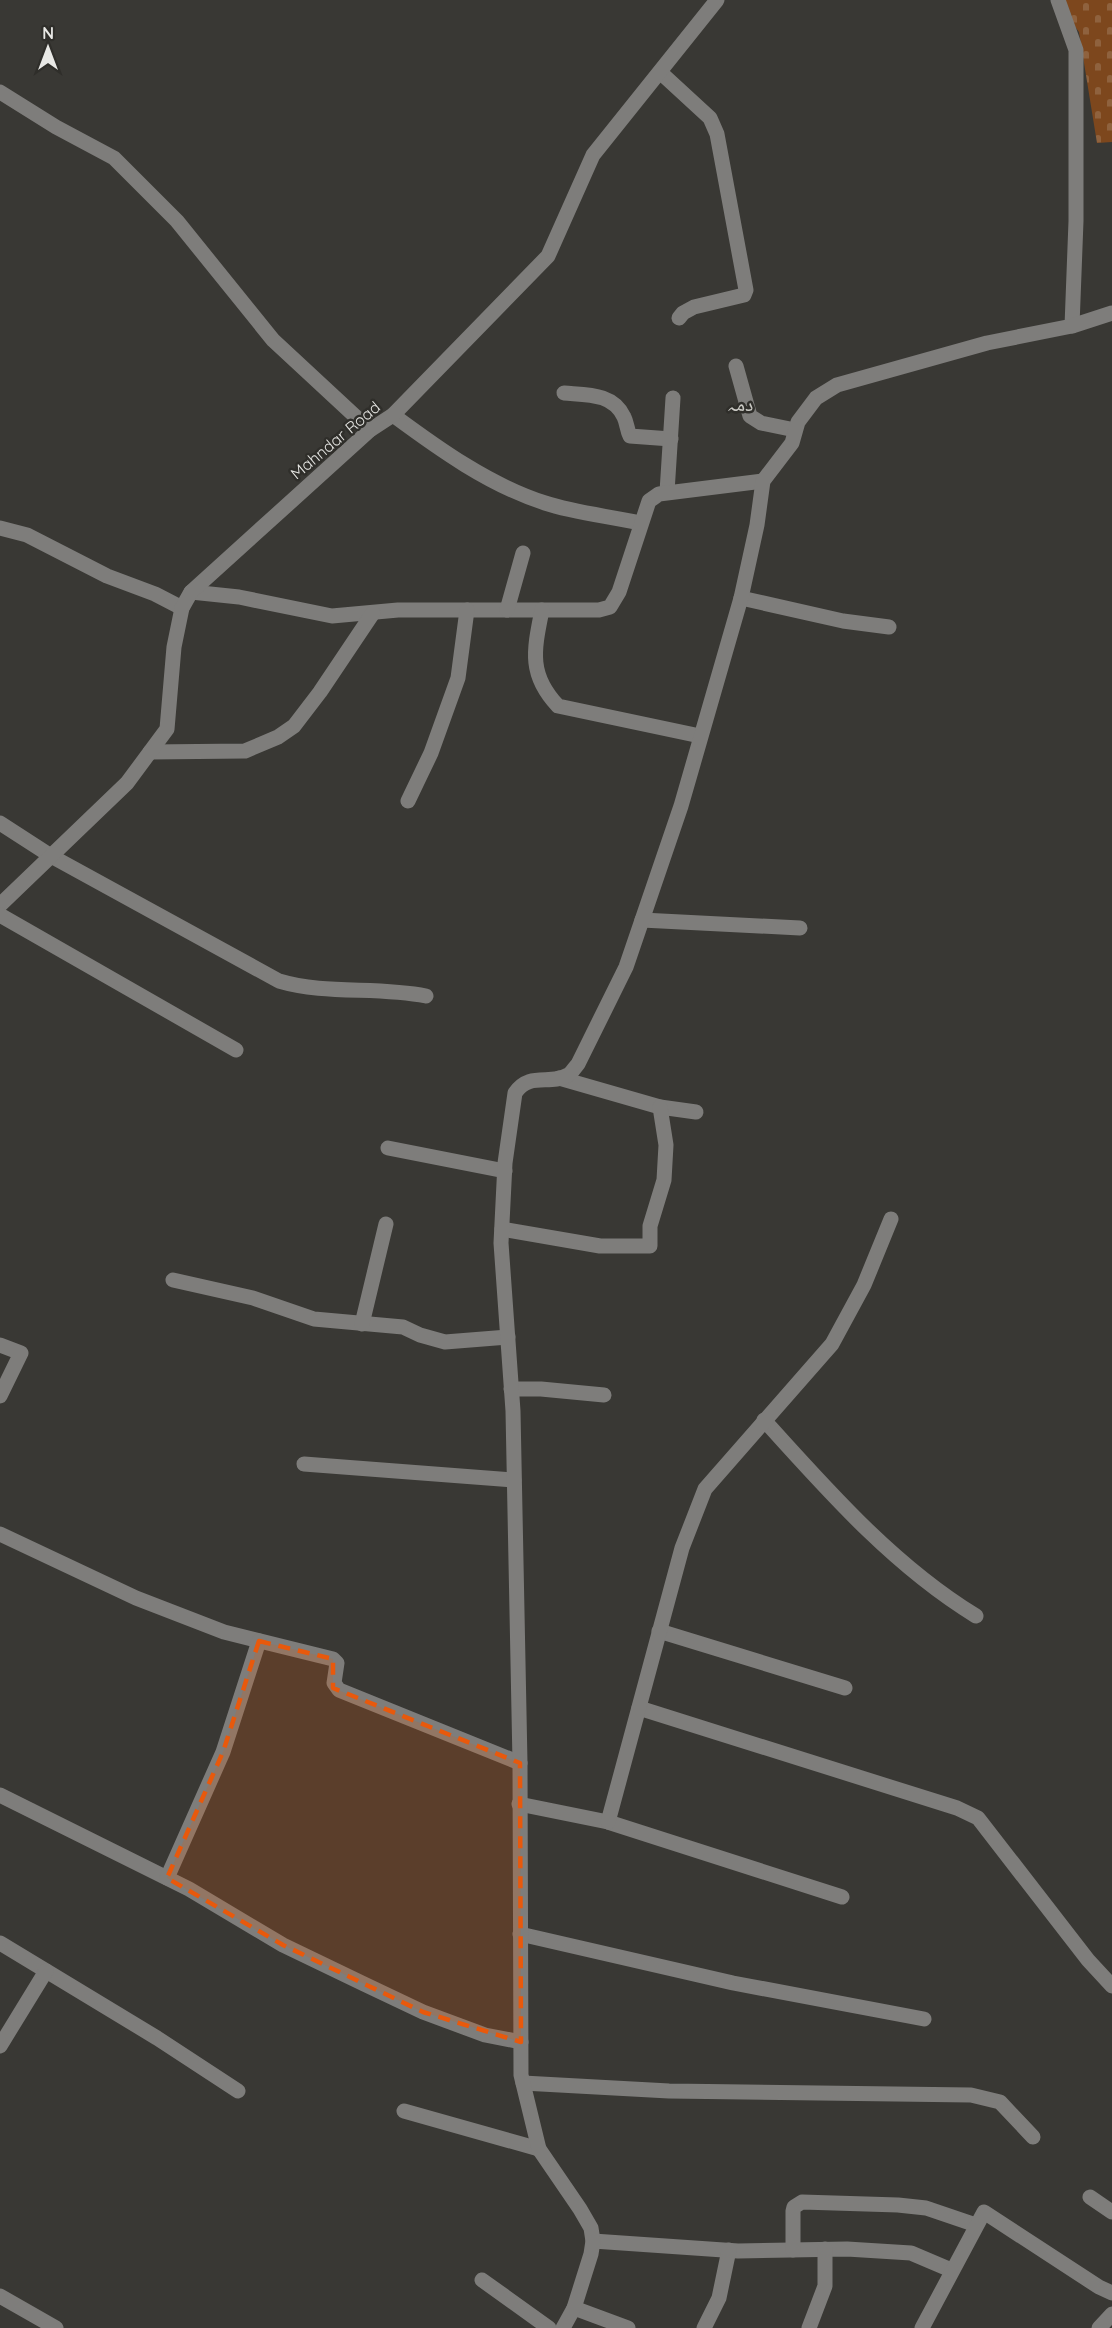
<svg xmlns="http://www.w3.org/2000/svg" width="1112" height="2328" font-family="Quicksand,'Noto Naskh Arabic',sans-serif">
	<defs>
		<pattern id="cemetery-stones" width="16" height="16" patternUnits="userSpaceOnUse" patternTransform="scale(1.5)"><rect width="16" height="16" fill="#7d471d"/><path d="M2 7V4a2 2 0 0 1 4 0v3zM10 15v-3a2 2 0 0 1 4 0v3z" fill="#8f623e"/></pattern>
	</defs>
	<rect width="100%" height="100%" fill="#393834"/>
	<!-- cemetery -->
	<path fill="url(#cemetery-stones)" d="M1055,0H1112V142L1097,143L1079,32Z"/>
	<g fill="none" stroke-linecap="round" stroke-linejoin="round">
		<!-- minor -->
		<g stroke="#7e7d7b" stroke-width="15">
			<path d="M1058,0L1076,50V221L1072,326"/>
			<path d="M660,72L710,118L717,134L746,290L744,295L694,307L683,313L679,318"/>
			<path d="M0,92L56,127L114,158L177,221L273,340L370,430"/>
			<path d="M736,366L750,416L761,423L795,430"/>
			<path d="M564,393C587,395 613,393 624,417C627,423 627,430 630,436L671,439"/>
			<path d="M393,415C439,449 489,485 545,503C575,513 609,516 640,523"/>
			<path d="M667,492L673,398"/>
			<path d="M0,528L27,535L107,576L155,594L182,608"/>
			<path d="M191,592L239,597L332,616L398,610H599L610,607L619,592L649,501L659,494L763,481"/>
			<path d="M741,598L843,621L889,627"/>
			<path d="M507,610L523,553"/>
			<path d="M542,610C534,650 528,674 558,706L700,736"/>
			<path d="M150,752L245,751L278,737L294,726L320,692L373,613"/>
			<path d="M408,801L431,753L458,678L467,610"/>
			<path d="M0,823L51,856L279,981C326,995 378,986 426,996"/>
			<path d="M0,905L127,783L167,729L174,647L182,608L191,592L370,430L393,415L548,256L593,155L717,0"/>
			<path d="M0,915L236,1050"/>
			<path d="M642,920L800,928"/>
			<path d="M559,1078L660,1107L696,1112"/>
			<path d="M388,1148L505,1171"/>
			<path d="M502,1229L600,1246H650V1226L664,1180L666,1145L660,1107"/>
			<path d="M173,1280L253,1298L314,1319L403,1327L420,1335L445,1342L508,1337"/>
			<path d="M362,1324L386,1224"/>
			<path d="M0,1345L21,1353L0,1396"/>
			<path d="M511,1389H541L604,1395"/>
			<path d="M764,1420C828,1491 894,1566 976,1616"/>
			<path d="M304,1464L514,1480"/>
			<path d="M0,1534L136,1598L224,1632L333,1659L337,1663L334,1683L339,1690L520,1763"/>
			<path d="M659,1631L845,1688"/>
			<path d="M639,1708L957,1808L978,1818L1088,1960L1112,1986"/>
			<path d="M0,1795L189,1889L283,1945L364,1984L423,2012L485,2035L521,2042"/>
			<path d="M519,1804L608,1822L842,1897"/>
			<path d="M608,1822L682,1548L705,1489L832,1344L864,1285L891,1219"/>
			<path d="M167,1878L223,1752L259,1641"/>
			<path d="M520,1934L733,1983L924,2019"/>
			<path d="M0,1943L157,2038L238,2091"/>
			<path d="M0,2046L46,1971"/>
			<path d="M523,2083L669,2091L971,2095L1000,2102L1033,2137"/>
			<path d="M404,2111L539,2149"/>
			<path d="M1090,2197L1112,2212"/>
			<path d="M593,2241L738,2251L847,2249L911,2253L951,2270"/>
			<path d="M793,2250V2211L794,2207L802,2202L898,2205L926,2208L976,2225"/>
			<path d="M482,2280L549,2328"/>
			<path d="M0,2296L56,2328"/>
			<path d="M574,2308L628,2328"/>
			<path d="M563,2328L574,2308L591,2254L593,2241L591,2228L580,2209L539,2149L521,2075L520,1763L513,1411L501,1243L505,1163L515,1093C530,1071 550,1086 568,1075C572,1073 575,1067 578,1064L626,967L681,806L741,598L757,525L763,481L792,443L798,422L816,398L837,385L987,343L1072,326L1112,313"/>
			<path d="M704,2328L719,2298L729,2250"/>
			<path d="M809,2328L825,2286V2249"/>
			<path d="M922,2328L984,2212L1099,2287L1112,2293"/>
			<path d="M1099,2328L1112,2314"/>
		</g>
	</g>
	<!-- marked area -->
	<path fill="#e8590c" fill-opacity="0.2" stroke="#e8590c" stroke-width="4.5" stroke-dasharray="12 8" stroke-linejoin="round" d="M259,1641L333,1659V1688L520,1763L521,2042L423,2012L283,1945L167,1878L223,1752Z"/>
	<g text-anchor="middle" dominant-baseline="central" stroke-width="5" stroke-linejoin="round" paint-order="stroke">
		<!-- street labels -->
		<g font-size="16" fill="#e8e8e5" stroke="#2f2e2a">
			<text transform="translate(335 440) rotate(-40)">Mahndar Road</text>
		</g>
		<!-- quarter labels -->
		<g font-size="20" fill="#cac9c4" stroke="#2f2e2a">
			<text x="740" y="403">دمہ</text>
		</g>
	</g>
	<!-- north arrow -->
	<g transform="translate(48 48)" stroke="#2f2e2a" stroke-width="4.5" paint-order="stroke">
	<path d="M0-4.5L10 22L0 15L-10 22Z" fill="#e8e8e5"/>
	<text y="-9" font-size="16" font-weight="bold" text-anchor="middle" fill="#e8e8e5">N</text>
	</g>
</svg>
